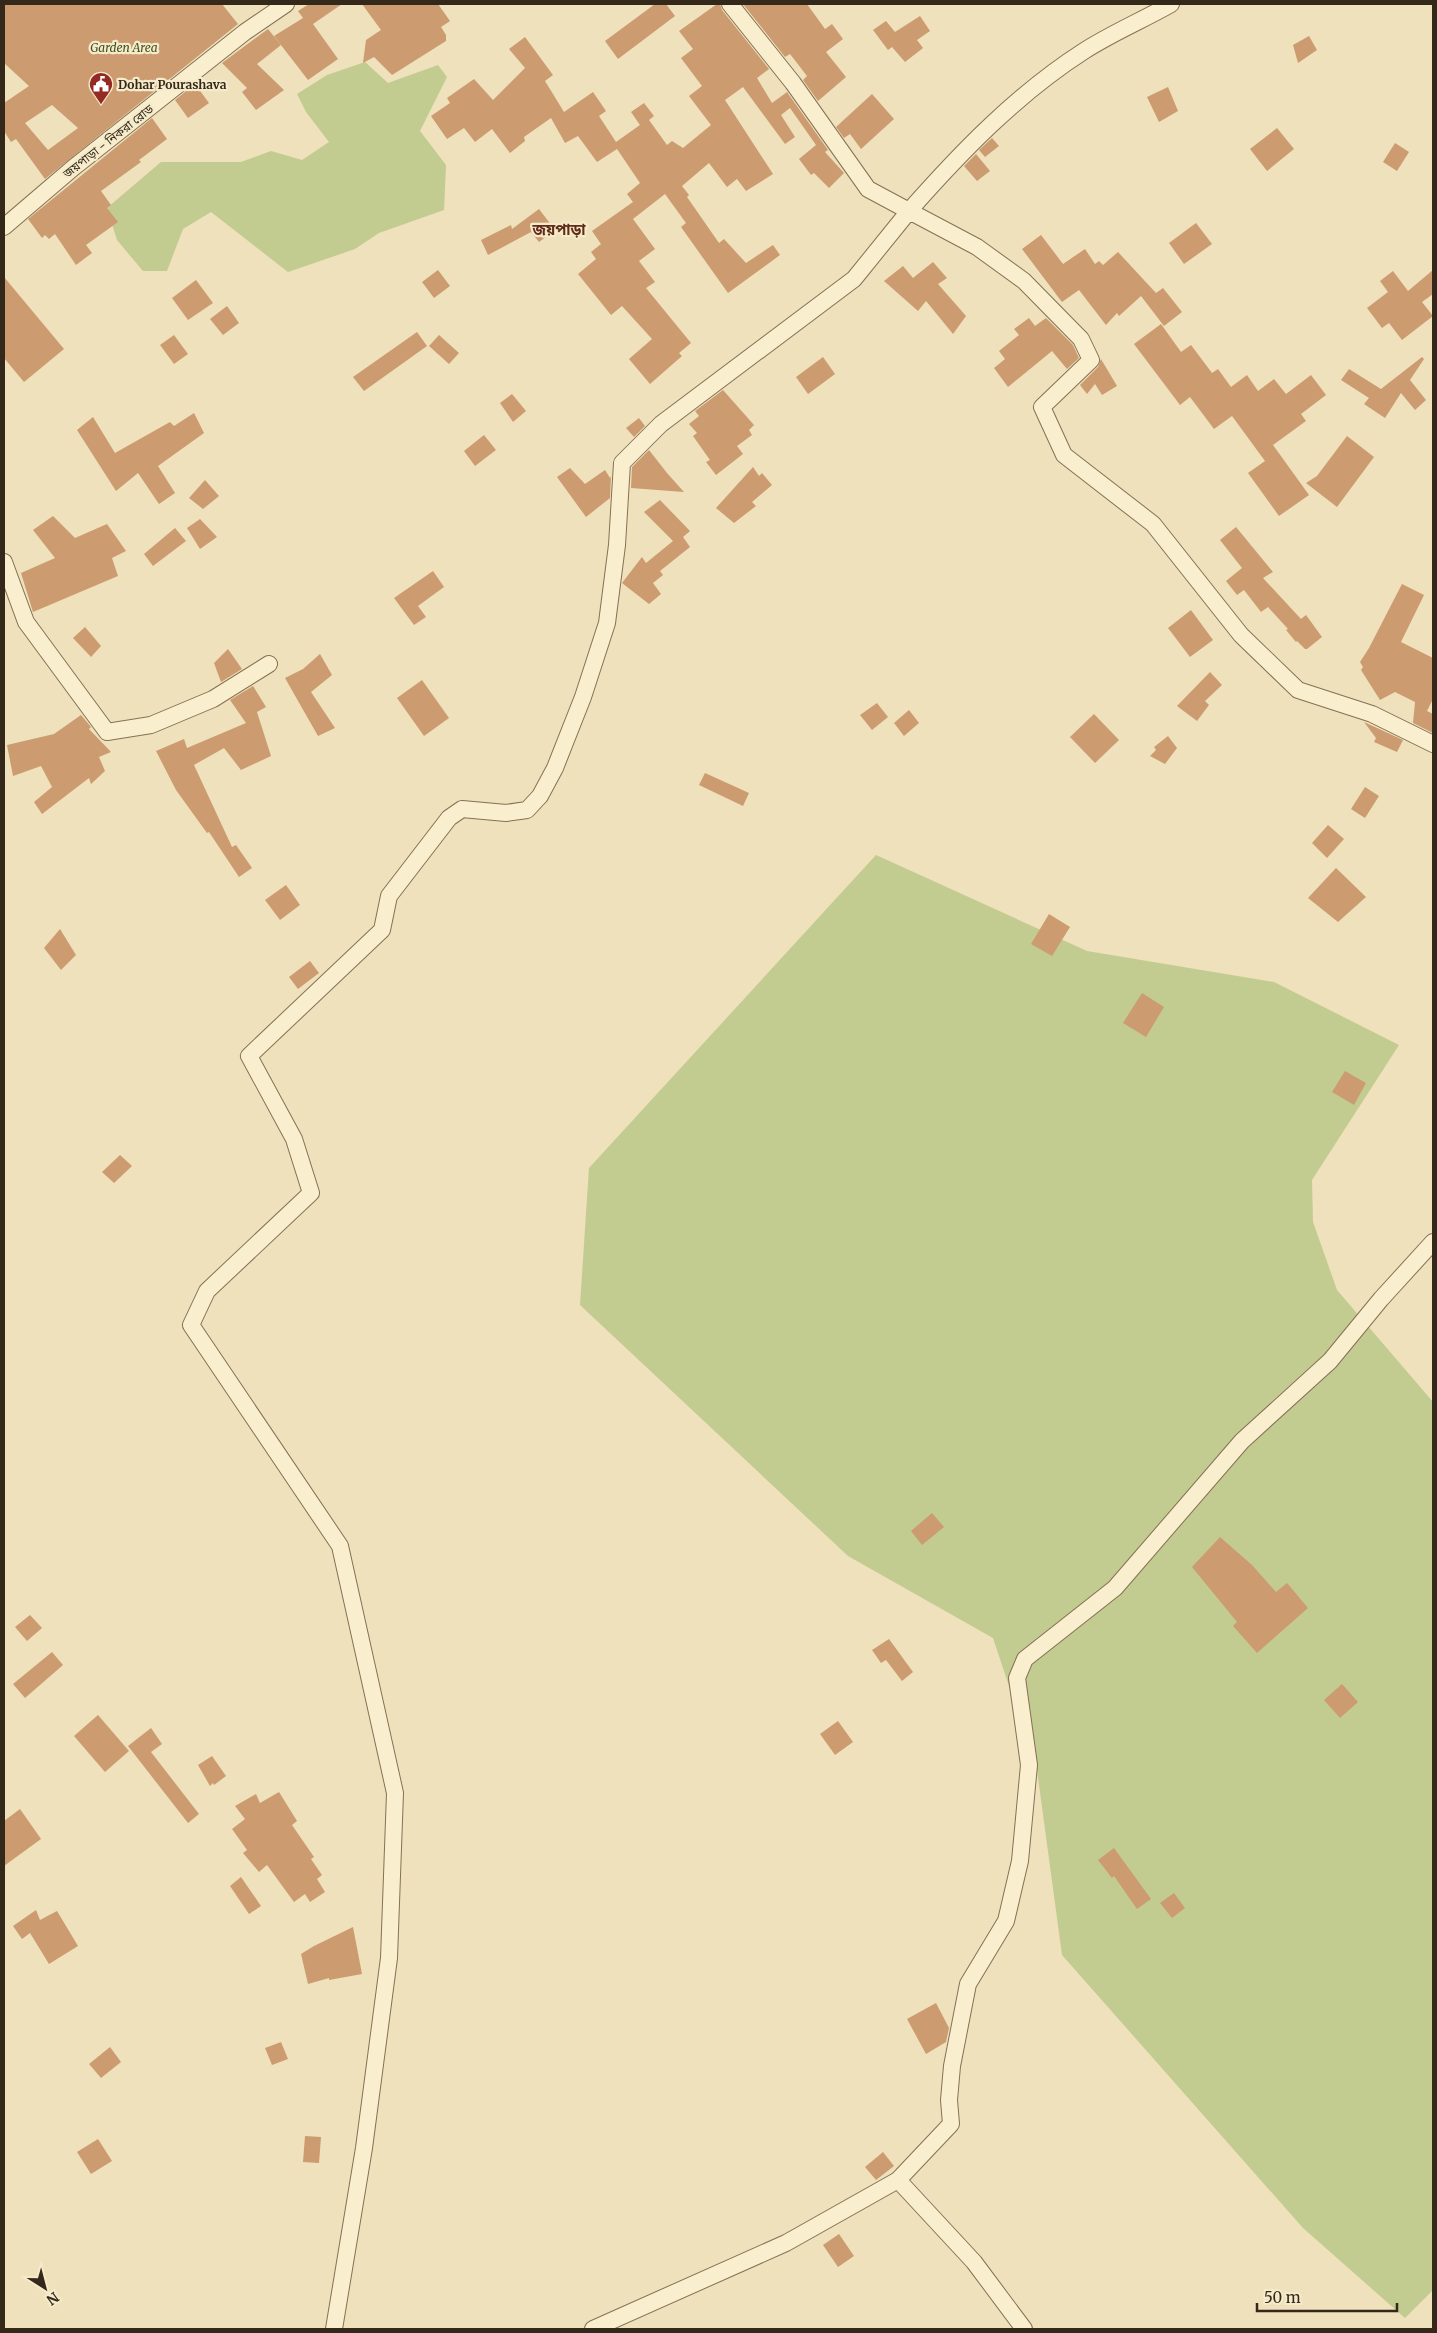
<svg xmlns="http://www.w3.org/2000/svg" width="1437" height="2333" font-family="Merriweather,'Noto Sans Bengali',serif">
	<rect width="100%" height="100%" fill="#eee1bb"/>
	<!-- green -->
	<g fill="#c2cb90">
		<path d="M365,62L388,83L438,65L447,77L420,131L446,165L444,210L379,233L355,249L288,272L211,212L183,229L167,271H143L117,240L107,208L161,162H241L271,151L302,160L329,142L306,112L297,94L327,75Z"/>
		<path d="M876,855L1087,951L1274,982L1399,1045L1312,1180L1313,1222L1337,1290L1433,1402V2290L1405,2318L1303,2228L1062,1955L1037,1770L993,1638L848,1556L580,1305L589,1168Z"/>
	</g>
	<!-- building -->
	<g fill="#cd9b70" fill-rule="evenodd">
		<path d="M4,4H222L238,24L45,179L16,139L11,142L4,131V103L29,86L4,63ZM52,105L78,128L48,150L25,123Z"/>
		<path d="M309,4H342L313,24L338,59L308,80L274,36L303,18L298,11Z"/>
		<path d="M362,4H438L450,21L441,27L446,35V41L392,75L374,57L363,63L366,40L381,30Z"/>
		<path d="M655,4H666L675,16L618,59L605,41Z"/>
		<path d="M717,4H720L722,10L769,69L757,78L772,103L787,92L828,150L825,152L844,173L829,188L814,173L811,175L799,159L816,145L790,108L781,115L795,137L785,144L743,87L725,100L773,174L746,191L737,179L727,187L709,163L682,186L689,195L687,197L719,243L724,239L746,263L773,245L780,255L728,293L681,227L686,223L665,194L633,219L655,249L639,261L655,282L646,288L691,343L679,353L682,356L650,384L629,359L652,339L622,306L611,315L578,274L596,259L591,252L601,244L592,231L633,202L627,194L640,183L617,149L597,162L578,136L565,143L551,118L524,137L525,141L510,153L492,129L475,142L464,128L447,139L431,116L450,103L447,98L474,79L493,100L525,68L509,49L525,37L553,75L545,81L564,112L593,92L606,111L599,116L616,142L640,125L631,112L644,103L654,116L649,120L667,145L672,141L683,148L711,125L689,96L702,86L681,58L693,49L679,31Z"/>
		<path d="M743,4H807L825,29L832,24L843,39L826,52L846,77L818,101L803,80L807,76L790,54L785,57Z"/>
		<path d="M920,16L930,31L917,40L923,48L905,62L892,47L888,50L873,30L886,21L895,32Z"/>
		<path d="M268,29L281,45L257,64L284,90L256,110L242,92L247,88L222,63Z"/>
		<path d="M1309,36L1317,50L1298,63L1293,45Z"/>
		<path d="M195,84L209,103L188,118L175,100Z"/>
		<path d="M1168,87L1178,111L1159,122L1147,97Z"/>
		<path d="M872,94L894,119L861,149L850,134L844,138L836,127Z"/>
		<path d="M152,118L167,139L139,160L141,162L101,191L111,205L107,208L118,222L86,245L92,253L76,265L55,234L49,239L45,235L42,238L28,219Z"/>
		<path d="M1277,128L1294,149L1267,171L1250,149Z"/>
		<path d="M992,138L999,146L985,157L979,150Z"/>
		<path d="M1395,143L1409,152L1397,171L1383,162Z"/>
		<path d="M976,154L990,171L977,181L964,166Z"/>
		<path d="M539,209L555,230L539,242L531,232L488,255L481,240L511,225L512,229Z"/>
		<path d="M1196,223L1212,244L1184,264L1169,243Z"/>
		<path d="M1041,235L1063,264L1085,249L1095,264L1099,261L1103,265L1118,252L1156,293L1163,288L1182,312L1164,326L1141,296L1119,316L1117,313L1106,325L1079,290L1062,302L1022,249Z"/>
		<path d="M933,262L947,278L938,284L966,316L953,334L926,301L918,311L884,281L903,266L913,278Z"/>
		<path d="M438,270L450,286L434,298L422,282Z"/>
		<path d="M1433,270V294L1422,302L1433,316L1402,340L1389,323L1382,328L1367,308L1388,292L1380,281L1393,271L1408,291Z"/>
		<path d="M4,277L64,349L24,382L4,358Z"/>
		<path d="M196,280L213,303L188,320L172,298Z"/>
		<path d="M227,306L239,323L223,335L210,319Z"/>
		<path d="M1029,318L1035,326L1046,318L1073,345L1079,358L1067,369L1052,351L1008,387L994,368L1005,359L999,351L1019,335L1014,329Z"/>
		<path d="M1161,324L1181,352L1191,345L1212,373L1218,369L1231,387L1247,375L1258,391L1274,379L1286,394L1311,375L1326,395L1301,414L1306,421L1273,445L1309,495L1279,516L1248,473L1265,461L1232,416L1214,429L1190,397L1180,405L1134,344Z"/>
		<path d="M417,332L427,346L364,391L353,377Z"/>
		<path d="M174,335L188,354L174,364L160,345Z"/>
		<path d="M439,335L459,353L449,364L429,346Z"/>
		<path d="M823,357L835,374L808,394L796,377Z"/>
		<path d="M1422,357L1424,359L1410,380L1426,400L1415,410L1401,393L1385,418L1364,404L1369,398L1341,380L1349,369L1381,389Z"/>
		<path d="M1101,359L1117,386L1102,395L1095,384L1087,394L1080,385L1098,367Z"/>
		<path d="M723,390L754,425L749,430L752,435L737,446L743,454L716,475L706,462L710,460L693,436L697,433L689,424L699,416L695,411Z"/>
		<path d="M512,394L526,411L513,422L500,403Z"/>
		<path d="M194,413L204,433L158,466L175,493L159,504L138,473L116,491L77,430L93,417L115,453L170,422L174,426Z"/>
		<path d="M639,418L645,426L634,437L626,428Z"/>
		<path d="M484,435L496,450L475,466L464,451Z"/>
		<path d="M1347,436L1374,457L1337,507L1306,483L1317,476Z"/>
		<path d="M649,450L667,473L684,492L631,488L632,467Z"/>
		<path d="M753,467L759,476L762,473L772,485L752,502L756,506L734,523L716,508Z"/>
		<path d="M570,468L585,484L605,470L610,478L611,476L610,498L586,517L557,477Z"/>
		<path d="M205,480L219,496L203,509L189,498Z"/>
		<path d="M660,500L690,531L683,537L690,547L660,571L663,575L653,583L661,594L649,604L622,583L642,557L646,563L673,541L644,512Z"/>
		<path d="M53,516L75,538L107,524L126,551L112,558L118,576L33,612L21,573L55,558L33,530Z"/>
		<path d="M200,519L217,537L200,549L187,528Z"/>
		<path d="M1236,527L1273,572L1263,578L1301,619L1306,615L1322,637L1307,649H1305L1297,641L1296,642L1286,630L1288,629L1268,607L1261,612L1244,590L1237,595L1226,581L1242,568L1220,540Z"/>
		<path d="M175,528L186,541L153,566L144,554Z"/>
		<path d="M433,571L444,587L418,606L426,617L414,625L394,598Z"/>
		<path d="M1402,584L1424,595L1401,642L1433,658V699L1427,711L1433,714V733L1413,723L1415,702L1395,692L1380,700L1361,670L1363,667L1360,662L1369,648Z"/>
		<path d="M1191,610L1213,640L1190,657L1168,628Z"/>
		<path d="M85,627L101,646L91,657L73,638Z"/>
		<path d="M228,649L242,669L221,682L214,663Z"/>
		<path d="M320,654L332,675L311,692L335,728L318,736L285,678L303,669Z"/>
		<path d="M1210,672L1222,685L1205,701L1209,705L1197,721L1177,706Z"/>
		<path d="M422,680L449,718L424,736L397,698Z"/>
		<path d="M253,686L266,707L257,712L271,756L241,770L224,748L194,765L232,847L236,845L252,868L239,877L209,832L207,833L176,790L156,751L184,739L187,748L246,723L230,700Z"/>
		<path d="M877,703L888,717L872,730L860,715Z"/>
		<path d="M909,710L919,723L904,736L894,723Z"/>
		<path d="M1094,714L1119,740L1095,763L1070,737Z"/>
		<path d="M81,715L91,727L89,729L111,752L99,757L105,771L91,784L89,778L42,814L34,802L52,787L41,766L13,776L7,745L54,734Z"/>
		<path d="M1364,722L1403,740L1397,752L1374,742L1376,738Z"/>
		<path d="M1168,736L1177,748L1165,764L1150,756L1156,750L1154,747Z"/>
		<path d="M705,773L749,793L743,806L699,785Z"/>
		<path d="M1365,787L1379,796L1365,818L1351,809Z"/>
		<path d="M1328,825L1344,839L1327,858L1312,843Z"/>
		<path d="M1336,868L1366,897L1338,922L1308,898Z"/>
		<path d="M286,885L300,905L280,920L265,900Z"/>
		<path d="M1049,914L1070,927L1052,956L1031,944Z"/>
		<path d="M60,929L76,955L61,970L44,948Z"/>
		<path d="M310,961L319,973L298,989L289,977Z"/>
		<path d="M1142,993L1164,1007L1146,1037L1123,1023Z"/>
		<path d="M1345,1071L1366,1083L1354,1105L1332,1092Z"/>
		<path d="M120,1155L132,1166L114,1183L102,1172Z"/>
		<path d="M932,1513L944,1527L922,1545L911,1531Z"/>
		<path d="M1220,1537L1252,1565L1276,1592L1287,1583L1308,1608L1257,1653L1233,1626L1237,1622L1192,1567Z"/>
		<path d="M30,1615L42,1628L27,1641L15,1627Z"/>
		<path d="M889,1639L913,1672L902,1681L886,1660L881,1663L872,1650Z"/>
		<path d="M52,1652L63,1665L25,1698L13,1684Z"/>
		<path d="M1342,1684L1358,1702L1340,1718L1324,1700Z"/>
		<path d="M98,1715L129,1751L105,1772L74,1736Z"/>
		<path d="M838,1721L853,1742L835,1755L820,1734Z"/>
		<path d="M151,1728L162,1744L151,1752L199,1814L188,1823L128,1746Z"/>
		<path d="M212,1756L226,1776L214,1785L213,1783L210,1786L198,1765Z"/>
		<path d="M279,1792L297,1821L292,1825L314,1857L311,1859L322,1875L317,1879L325,1892L310,1902L305,1894L294,1902L267,1865L259,1872L243,1853L247,1850L232,1829L245,1819L235,1806L256,1794L260,1803Z"/>
		<path d="M20,1809L41,1839L4,1866V1821Z"/>
		<path d="M1114,1848L1151,1899L1137,1909L1114,1876L1112,1878L1098,1860Z"/>
		<path d="M241,1877L261,1906L249,1914L230,1886Z"/>
		<path d="M1174,1893L1185,1908L1172,1918L1160,1903Z"/>
		<path d="M36,1910L40,1920L57,1911L78,1946L49,1964L30,1933L22,1939L13,1926Z"/>
		<path d="M353,1927L362,1974L329,1980V1978L308,1984L301,1954L314,1946Z"/>
		<path d="M936,2003L949,2028L946,2042L926,2054L907,2019Z"/>
		<path d="M281,2042L288,2059L272,2065L265,2048Z"/>
		<path d="M110,2047L121,2062L101,2078L89,2064Z"/>
		<path d="M305,2136L321,2137L319,2163L303,2162Z"/>
		<path d="M98,2139L112,2161L91,2174L77,2152Z"/>
		<path d="M883,2152L894,2166L876,2180L865,2167Z"/>
		<path d="M839,2234L854,2256L838,2267L823,2245Z"/>
	</g>
	<g fill="none" stroke-linecap="round" stroke-linejoin="round">
		<!-- street casing -->
		<g stroke="#857155" stroke-width="18">
			<g id="street">
				<path d="M730,4L793,83L868,189L909,211C961,152 1017,94 1084,51C1112,33 1143,20 1171,4"/>
				<path d="M4,227L73,168L245,32L286,4"/>
				<path d="M4,562L26,622L107,732L151,725L213,699L269,664"/>
				<path d="M898,2180L974,2262L1024,2329"/>
				<path d="M334,2329L364,2148L389,1958L395,1793L340,1546L191,1325L207,1291L311,1193L294,1139L249,1056L382,930L389,896L449,818L462,809L506,813L527,810L540,796L555,768L583,697L607,623L617,545L622,463L661,424L854,279L909,211L977,247L1024,281L1081,339L1091,360L1042,407L1064,455L1153,524L1241,635L1298,690L1372,714L1433,744"/>
				<path d="M593,2329L786,2243L898,2180L951,2124L949,2100L952,2066L968,1984L1006,1921L1020,1861L1029,1765L1017,1678L1025,1659L1115,1588L1242,1441L1330,1361L1381,1299L1433,1242"/>
			</g>
		</g>
		<!-- street -->
		<use href="#street" stroke="#f9eece" stroke-width="16"/>
	</g>
	<!-- icons -->
	<defs>
		<g id="civic-pin" transform="scale(1.25)"><path d="M0 17L-7.5 6A9.5 9.5 0 1 1 7.5 6Z" fill="#952924" stroke="#f5ebcb"/><path d="M-.6-6.5H3V-4.5H.6V-3L4-1V1h2V6H-6V1h2V-1L-.6-3ZM-1.2 2.5V6h2.4V2.5Z" fill="#fff"/></g>
	</defs>
	<g fill-rule="evenodd">
		<use href="#civic-pin" x="101" y="84"/>
	</g>
	<g text-anchor="middle" dominant-baseline="central" stroke-width="4.5" stroke-linejoin="round" paint-order="stroke">
		<!-- park labels -->
		<g font-size="12" font-style="italic" fill="#425020" stroke="#f5ebcb">
			<text x="124" y="47">Garden Area</text>
		</g>
		<!-- poi labels -->
		<g font-size="12" font-weight="bold" fill="#34281a" stroke="#f5ebcb" text-anchor="start">
			<text x="118" y="84">Dohar Pourashava</text>
		</g>
		<!-- street labels -->
		<g font-size="12" fill="#34281a" stroke="#f5ebcb">
			<text transform="translate(108 141) rotate(-38)">জয়পাড়া - নিকরা রোড</text>
		</g>
		<!-- quarter labels -->
		<g font-size="15" font-weight="bold" fill="#612b19" stroke="#f5ebcb">
			<text x="559" y="229">জয়পাড়া</text>
		</g>
	</g>
	<!-- border -->
	<rect width="1437" height="2333" fill="none" stroke="#34281a" stroke-width="10"/>
	<!-- north arrow -->
	<g transform="translate(45 2288) rotate(144)" stroke="#f5ebcb" stroke-width="4" paint-order="stroke">
	<path d="M0-4L9 19L0 12L-9 19Z" fill="#34281a"/>
	<text y="-8" font-size="14" font-weight="bold" text-anchor="middle" fill="#34281a">N</text>
	</g>
	<!-- scale -->
	<path d="M1257 2303v8h140v-8" fill="none" stroke="#34281a" stroke-width="2.5"/>
	<text x="1264" y="2303" font-size="15" fill="#34281a" stroke="#f5ebcb" stroke-width="4" paint-order="stroke">50 m</text>
</svg>
